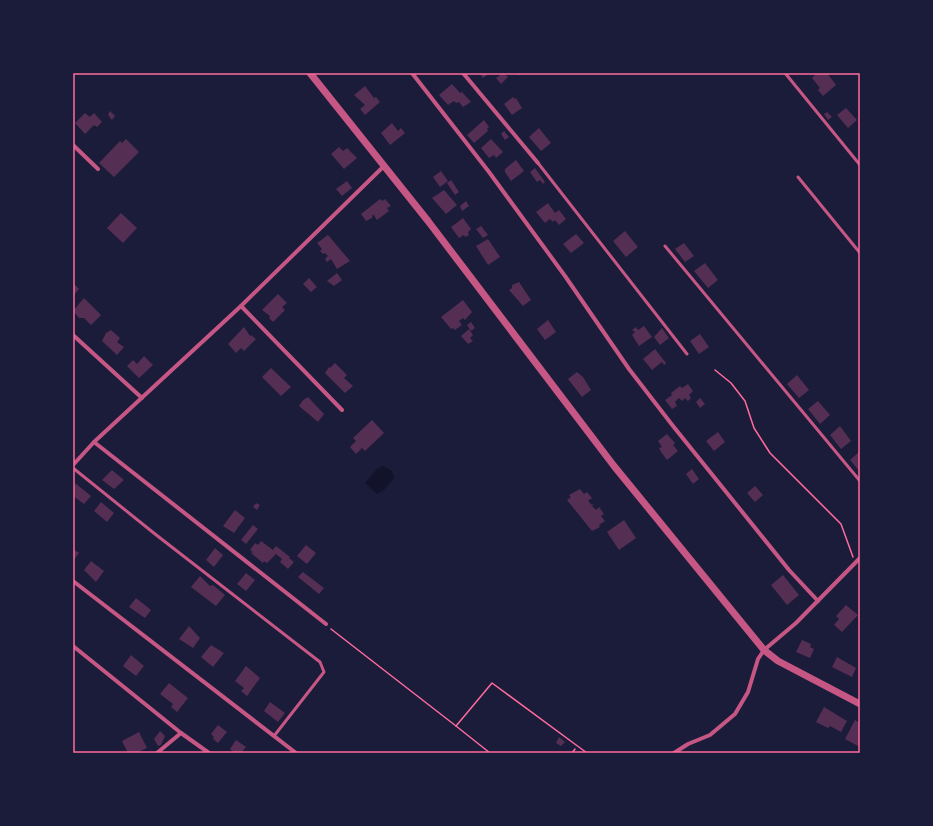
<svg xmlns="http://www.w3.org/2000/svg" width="933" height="826" font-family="Jost,sans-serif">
	<rect width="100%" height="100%" fill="#1b1b3a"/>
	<!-- water -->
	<path fill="#12122b" d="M383,466L392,471L394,478L384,490L377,494L365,483L377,469Z"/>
	<!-- building -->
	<g fill="#542f53">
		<path d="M479,73H490L483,78Z"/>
		<path d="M503,73L508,77L501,84L496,78Z"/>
		<path d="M817,73H827L836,85L823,96L818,90L820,88L812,78Z"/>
		<path d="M452,84L460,93L462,92L471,102L463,107L459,102L456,103L454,101L448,105L439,95Z"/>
		<path d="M365,86L374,98L376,97L380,102L365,115L360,109L365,105L354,95Z"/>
		<path d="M513,97L515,99L516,98L522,108L512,115L504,104Z"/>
		<path d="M846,108L857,120L848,128L837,115Z"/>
		<path d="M110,111L115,116L112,120L108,115Z"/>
		<path d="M827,112L832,117L828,120L824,114Z"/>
		<path d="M85,113L90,117L94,113L102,122L97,127L94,125L85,134L75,123Z"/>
		<path d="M484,120L489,127L487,129L488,131L474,143L467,135Z"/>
		<path d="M392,123L398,131L401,128L405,133L390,145L381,133Z"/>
		<path d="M539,128L551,143L541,151L529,137Z"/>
		<path d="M504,131L509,137L505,140L501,134Z"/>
		<path d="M126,139L139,152L114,177L99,163L120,141L122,143Z"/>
		<path d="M491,139L503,152L496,158L494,155L489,158L481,148Z"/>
		<path d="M339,147L343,151L347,148L357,158L344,169L331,154Z"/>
		<path d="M516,160L524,171L511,181L505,172V169Z"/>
		<path d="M535,168L545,182L543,184L540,180L537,182L530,172Z"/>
		<path d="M441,171L448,181L440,187L433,177Z"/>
		<path d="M451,180L459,192L455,195L447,183Z"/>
		<path d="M347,181L352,188L342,196L336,189Z"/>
		<path d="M444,190L457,205L446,214L432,198Z"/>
		<path d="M380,199L382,201L385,199L391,206L387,208L389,211L377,220L373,214L372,218L366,221L361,214Z"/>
		<path d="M466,201L469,206L462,211L460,206Z"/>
		<path d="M548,203L555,213L559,210L566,219L559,225L555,220L553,222L550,219L545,223L536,212Z"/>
		<path d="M121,213L137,228L123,243L107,228Z"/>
		<path d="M463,218L471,229L468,232L469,235L465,237L464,235L459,238L451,227Z"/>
		<path d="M481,226L488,235L483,238L476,229Z"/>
		<path d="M625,231L638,247L626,257L613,241Z"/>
		<path d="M576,234L584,243L571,253L563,244Z"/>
		<path d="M328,235L350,261L337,269L331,259L327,262L325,259L328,256L325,253L323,254L320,251L322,249L317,243Z"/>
		<path d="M488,239L500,257L488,265L476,246Z"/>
		<path d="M684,243L694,256L685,262L675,249Z"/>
		<path d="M705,263L718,280L708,288L694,271Z"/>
		<path d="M337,273L342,280L334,286L327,281Z"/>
		<path d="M309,278L317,287L311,292L303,284Z"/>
		<path d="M519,282L531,300L523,306L509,290L512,288V285Z"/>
		<path d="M73,283L79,289L73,296Z"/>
		<path d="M278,294L287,303L282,307L285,310L273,322L269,318L270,316L262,310Z"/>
		<path d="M84,298L101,315L91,325L84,318H79L73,311Z"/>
		<path d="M463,300L472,312L465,320L463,318L459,321L462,325L455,330L453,328L451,329L441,317Z"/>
		<path d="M548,320L556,332L545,340L537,329Z"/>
		<path d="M471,322L475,328L471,331L467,325Z"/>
		<path d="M644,326L652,337L639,346L632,335L635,332L632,330L636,327L638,330Z"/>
		<path d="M244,327L250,336L251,335L256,339L244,351L241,348L236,353L228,344Z"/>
		<path d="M662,328L669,338L660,345L654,337Z"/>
		<path d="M469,329L473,335L470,338L473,341L468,344L461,336Z"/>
		<path d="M111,330L120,338L117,342L124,347L117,355L102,341L106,333Z"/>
		<path d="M700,334L709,347L699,354L690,341Z"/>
		<path d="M655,349L666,363L664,365L662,362L652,370L643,359Z"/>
		<path d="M144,356L153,365L139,378L127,366L133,360L137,364Z"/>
		<path d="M335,363L347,375L344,378L353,386L345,393L325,373L329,367L330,368Z"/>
		<path d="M271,368L291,387L281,396L262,377Z"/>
		<path d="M577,372L583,377L591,390L582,397L568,379Z"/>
		<path d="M797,375L809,390L799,398L787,384Z"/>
		<path d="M688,384L693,391L689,395L691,398L688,401L685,398L682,401L679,398L675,402L677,406L672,409L665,400L672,395L671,393L680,386L682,388Z"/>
		<path d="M308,397L324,414L318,422L299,406L303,400Z"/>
		<path d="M700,398L705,404L700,408L696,402Z"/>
		<path d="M818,401L830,415L820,424L808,409Z"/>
		<path d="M372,420L384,433L365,451L362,448L356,454L350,447L356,441L353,438Z"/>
		<path d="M840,426L851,441L841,449L830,435Z"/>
		<path d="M718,432L725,442L714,451L706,441Z"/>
		<path d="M667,434L675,443L673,445L678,451L667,460L661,452L659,448L662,447L658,441Z"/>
		<path d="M860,451V472L850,460Z"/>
		<path d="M692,469L699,479L693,484L686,474Z"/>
		<path d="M112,470L124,480L114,489L102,480Z"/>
		<path d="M75,483L91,496L84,504L73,496Z"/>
		<path d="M755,486L763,495L755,502L747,493Z"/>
		<path d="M580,489L584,494L587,492L592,498L588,501L592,505L595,503L592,506L596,510L599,507L604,514L601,516L605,521L599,525L600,527L592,531L567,500L571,497L569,495Z"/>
		<path d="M101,502L114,513L107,522L94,511Z"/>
		<path d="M256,503L260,505L257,510L253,507Z"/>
		<path d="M235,510L245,518L234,533L223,526Z"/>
		<path d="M624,520L636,538L619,550L607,532Z"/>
		<path d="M253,525L258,529L246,544L241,540Z"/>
		<path d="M261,541L273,550L276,546L290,557L289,558L294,562L288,569L280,562L282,559L276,554L267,563L264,561L263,563L251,553L253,552L250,550L255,543L258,545Z"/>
		<path d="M306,545L316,553L307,564L297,556Z"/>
		<path d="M215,548L223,555L214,567L206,560Z"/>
		<path d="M73,549L79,553L73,561Z"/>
		<path d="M91,561L104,571L96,582L84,570Z"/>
		<path d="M303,572L324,588L319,594L298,577Z"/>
		<path d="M246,573L255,580L246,591L237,584Z"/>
		<path d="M783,575L799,595L787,605L771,585Z"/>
		<path d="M200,576L210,586L213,585L225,595L216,606L191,587Z"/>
		<path d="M136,598L151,610L145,618L129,607Z"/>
		<path d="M846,605L858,615L842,632L834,625L839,619L836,616Z"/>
		<path d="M189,626L200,638L193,648L179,639Z"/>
		<path d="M802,640L811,644L810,647L814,649L810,658L796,652Z"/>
		<path d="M211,645L224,653L213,667L201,657Z"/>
		<path d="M131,655L144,666L136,676L123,666Z"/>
		<path d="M837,657L856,668L852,677L832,667Z"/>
		<path d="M246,666L260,678L247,696L241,691L244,688L235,681Z"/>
		<path d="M169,683L188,698L177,712L171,707L173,704L160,694Z"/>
		<path d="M270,702L285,713L278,722L264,711Z"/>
		<path d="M824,707L847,721L841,732L830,726L828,728L816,722Z"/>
		<path d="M855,720L860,723V747L845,739Z"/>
		<path d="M218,725L227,732L218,743L213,739L214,737L211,734Z"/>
		<path d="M160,731L165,736L161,745L158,746L154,739Z"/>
		<path d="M139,732L147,748L136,753H128L122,741Z"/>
		<path d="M559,737L565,742L561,746L556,743Z"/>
		<path d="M236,740L246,747L241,753H234L230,749Z"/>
	</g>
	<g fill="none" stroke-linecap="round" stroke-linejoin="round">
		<!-- path -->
		<g stroke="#ff6b9d" stroke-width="1.5">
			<path d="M715,370L731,383L745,401L754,428L770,453L841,524L853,557"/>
			<path d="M331,629L456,726L492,683L587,753"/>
			<path d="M456,726L490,753"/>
			<path d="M572,753L575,749"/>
		</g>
		<!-- service -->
		<g stroke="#c65784" stroke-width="3">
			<path d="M519,73H520"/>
			<path d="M785,73L860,165"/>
			<path d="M538,163L687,354"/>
			<path d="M798,177L860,253"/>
			<path d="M665,246L860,481"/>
			<path d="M73,468L155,534L320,662L324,672L274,736"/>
		</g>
		<!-- minor -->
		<g stroke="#c65784" stroke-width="4">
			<path d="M412,73L489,172L565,276L629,369L673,426L789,570L818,601"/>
			<path d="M463,73L538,163"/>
			<path d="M73,145L98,169"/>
			<path d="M241,306L342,410"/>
			<path d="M73,335L142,398"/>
			<path d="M94,442L326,624"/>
			<path d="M73,465L94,442L241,306L384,166"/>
			<path d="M73,581L296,753"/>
			<path d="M73,646L181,733L209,753"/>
			<path d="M157,753L181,733"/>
			<path d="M674,753L688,744L710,735L735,714L748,692L758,659L764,650L796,623L860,558"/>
		</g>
		<!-- tertiary -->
		<path stroke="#c65784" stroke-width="7" d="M310,73L428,221L614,466L764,650L778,661L860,704"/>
	</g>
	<!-- border -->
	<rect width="933" height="826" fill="none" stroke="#1b1b3a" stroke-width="148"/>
	<rect x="74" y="74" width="785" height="678" fill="none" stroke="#ff6b9d" stroke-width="1.5"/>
</svg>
